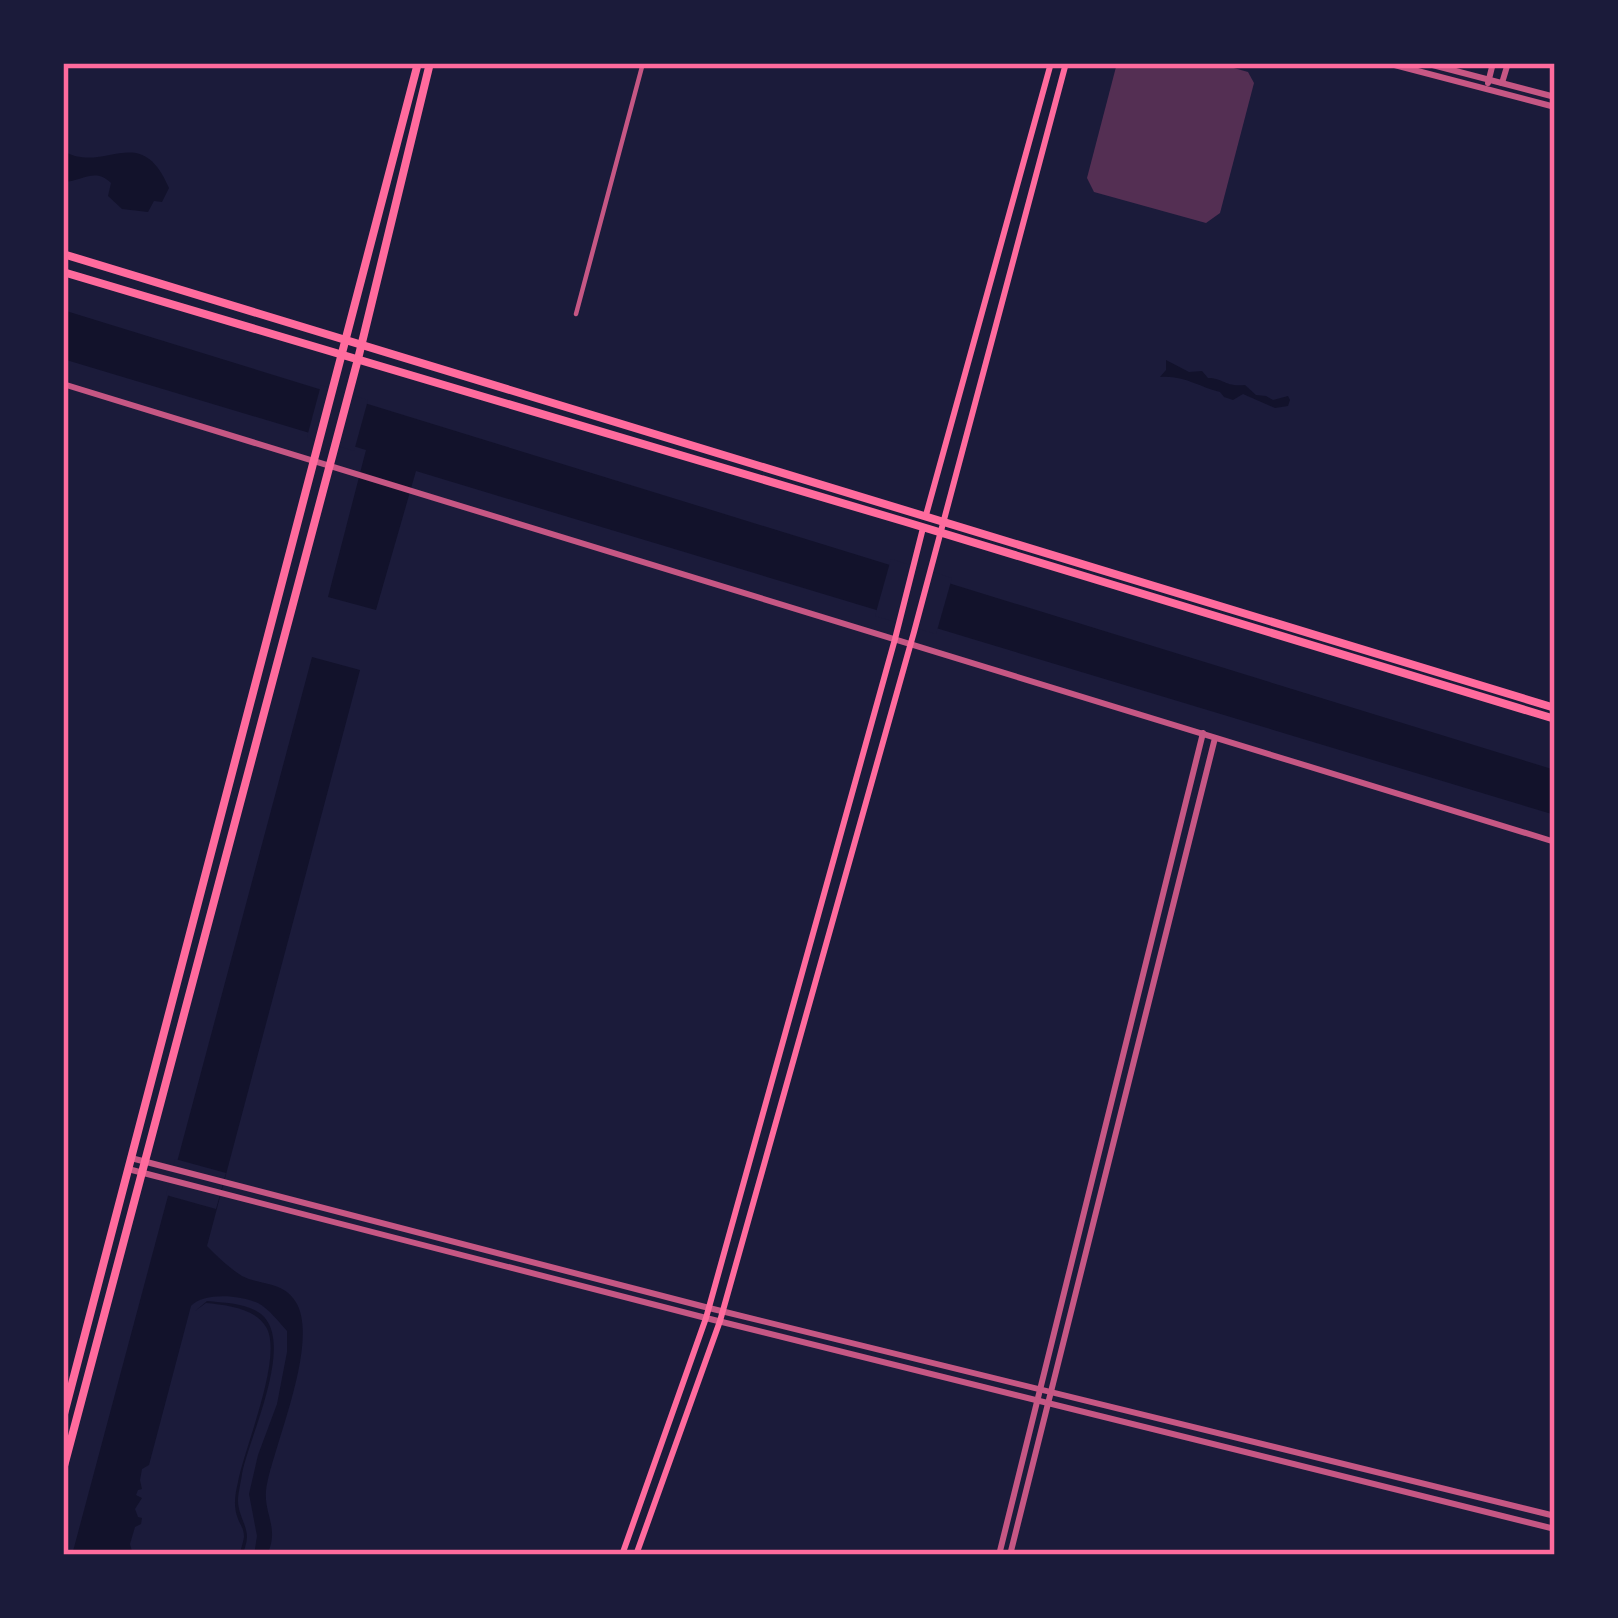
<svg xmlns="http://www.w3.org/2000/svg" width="1618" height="1618" font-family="Inter,sans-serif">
	<rect width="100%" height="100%" fill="#1b1b3a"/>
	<!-- water -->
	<g fill="#12122b">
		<path d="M63,151C106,175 140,120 169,188L162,202L154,201L148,212L122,209L108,196L111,183C94,167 82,182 63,182V169L68,167L63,159Z"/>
		<path d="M63,310L1555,770V815L416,471L376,610L328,597L366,450L63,359Z"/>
		<path d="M1166,360L1189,372L1202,371L1208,378C1224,378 1224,387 1245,385L1256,395L1266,396L1273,400L1288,396L1290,400L1288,406L1275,408L1243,394L1233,400L1224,397L1220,392C1199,387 1184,375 1160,377L1166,370Z"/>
		<path d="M312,657L360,670L207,1246C218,1257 229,1268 242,1276C262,1286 285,1281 297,1304C318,1344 276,1440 267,1484C261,1513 281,1526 267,1555H254L257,1536L249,1494L258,1455L277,1404L287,1352V1331C279,1322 269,1309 258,1303C240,1295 204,1292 191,1306L149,1465L142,1469L140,1480L142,1489L138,1490L136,1495L142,1498L135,1509L138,1517L142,1518L141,1524L135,1527L130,1544L133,1555H72Z"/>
		<path d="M207,1301C225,1303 247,1303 261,1314C296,1342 249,1437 242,1474C241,1482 238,1493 238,1501C238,1514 247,1525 247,1537C247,1543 244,1549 243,1555H239C241,1549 243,1543 244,1537C244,1529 241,1526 238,1519C233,1506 235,1495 238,1482C244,1448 284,1356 266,1327C255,1308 226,1305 206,1303L195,1311Z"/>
	</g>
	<!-- pier -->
	<g fill="#1b1b3a">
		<path d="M321,385L368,400L354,451L307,437Z"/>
		<path d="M891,559L952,578L936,634L875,616Z"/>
		<path d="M175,1159L226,1173L216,1209L166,1195Z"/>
	</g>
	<!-- building -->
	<path fill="#542f53" d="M1122,63H1216L1248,72L1254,83L1220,213L1206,223L1094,192L1087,178L1116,67Z"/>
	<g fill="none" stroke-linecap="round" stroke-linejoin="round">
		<!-- minor -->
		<path stroke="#c65784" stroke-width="4.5" d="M576,314L643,63"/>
		<!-- tertiary -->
		<g stroke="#c65784" stroke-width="6">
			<path d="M1387,63L1555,107"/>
			<path d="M1425,63L1555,97"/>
			<path d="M1488,83L1493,63"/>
			<path d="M1502,83L1508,63"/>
			<path d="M63,384L1555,842"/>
			<path d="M131,1158L709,1308L1555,1516"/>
			<path d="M128,1169L706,1318L1555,1529"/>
			<path d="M999,1555L1203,733"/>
			<path d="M1010,1555L1215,738"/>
		</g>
		<!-- secondary -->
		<g stroke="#ff6b9d" stroke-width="6">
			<path d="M926,515L1051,63"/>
			<path d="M622,1555L706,1318L895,639L923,528"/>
			<path d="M636,1555L720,1321L914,632L1066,63"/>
		</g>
		<!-- primary -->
		<g stroke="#ff6b9d" stroke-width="8">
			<path d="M63,1418L418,63"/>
			<path d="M63,1470L358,359L430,63"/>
			<path d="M1553,1555L1555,1547"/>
		</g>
		<!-- trunk -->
		<g stroke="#ff6b9d" stroke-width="8">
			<path d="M63,254L1555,708"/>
			<path d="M63,272L906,522L1555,719"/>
		</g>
	</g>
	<!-- border -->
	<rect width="1618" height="1618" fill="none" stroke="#1b1b3a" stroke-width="132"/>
	<rect x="66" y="66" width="1486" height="1486" fill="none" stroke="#ff6b9d" stroke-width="4.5"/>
</svg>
